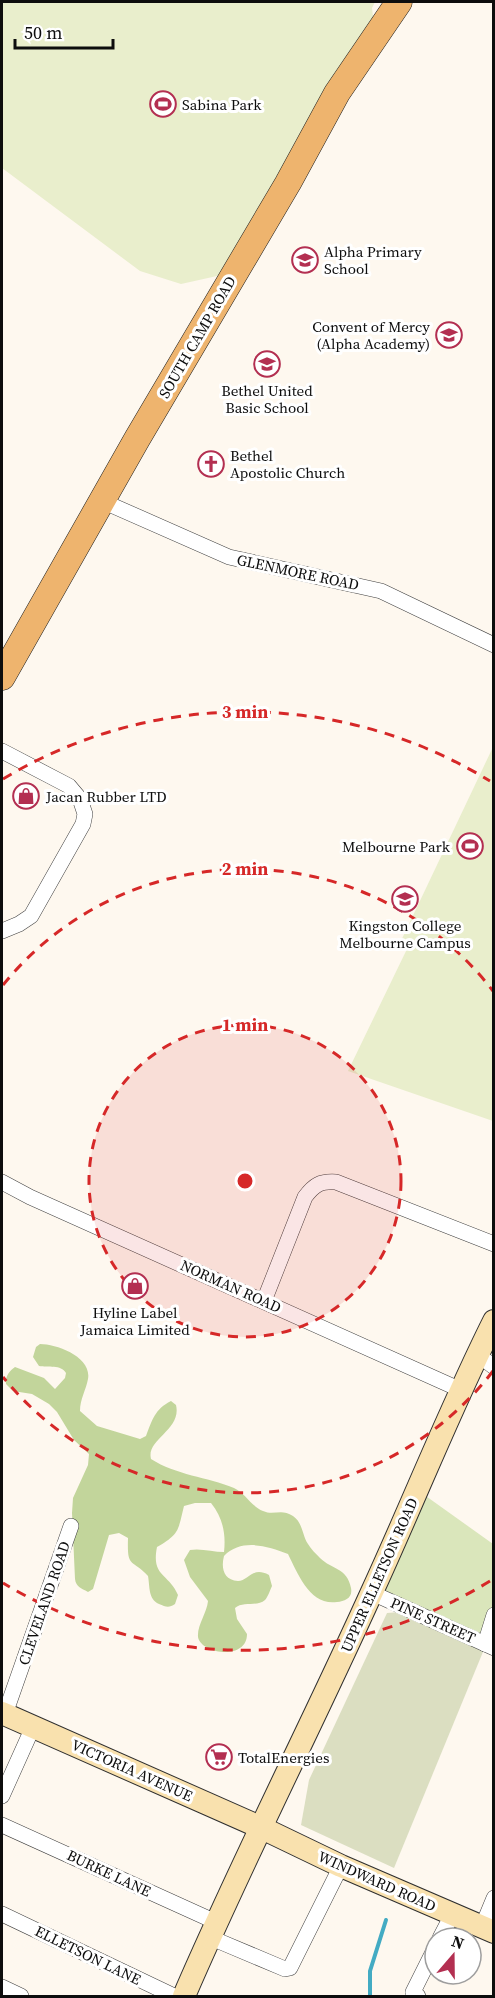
<svg xmlns="http://www.w3.org/2000/svg" width="495" height="1998" font-family="'Source Serif 4',serif">
	<rect width="100%" height="100%" fill="#fef8ef"/>
	<!-- green -->
	<path fill="#dae6bb" d="M423,1494L493,1544V1607L485,1632L478,1634L380,1591Z"/>
	<!-- forest -->
	<path fill="#c2d59b" d="M40,1344C57,1344 92,1357 88,1379C86,1390 80,1399 80,1411L97,1426L140,1439L146,1436C152,1420 155,1409 171,1401L176,1405C182,1430 146,1439 151,1459C176,1475 207,1477 234,1488C245,1493 251,1506 263,1511C274,1516 281,1508 293,1516C303,1523 302,1535 308,1544C311,1549 316,1554 320,1558C332,1570 347,1567 351,1588C353,1598 345,1601 337,1602C310,1606 298,1574 288,1554C267,1546 242,1538 224,1556C221,1567 223,1580 238,1581C248,1581 252,1566 269,1575L272,1586C270,1590 268,1597 265,1600C257,1607 243,1601 235,1608L237,1619L247,1634C247,1661 201,1654 198,1637C197,1625 207,1613 208,1601L190,1577L184,1560L190,1550C201,1548 213,1552 224,1552C226,1534 223,1518 211,1503H195L184,1506C178,1530 180,1534 157,1547C151,1577 169,1573 178,1595L175,1604C169,1608 166,1607 159,1604C148,1599 150,1587 148,1576C131,1558 127,1569 128,1538L119,1533L109,1535L93,1589L88,1592C81,1588 76,1587 75,1579L72,1513L73,1498L88,1465L89,1454L74,1440L57,1412L49,1404L32,1394L13,1391L6,1384C5,1377 9,1371 15,1367L44,1378L55,1389L65,1378L66,1373C61,1364 48,1368 39,1366L33,1357L36,1347Z"/>
	<!-- cemetery -->
	<path fill="#dbdec1" d="M400,1612L485,1647L394,1868L301,1825L309,1780L387,1613Z"/>
	<!-- pitch -->
	<g fill="#e9eecc">
		<path d="M2,2H375L372,8L374,25L226,274L181,284L140,271L2,168Z"/>
		<path d="M493,747L494,1121H493L348,1071L407,949L399,945Z"/>
	</g>
	<g fill="none" stroke-linecap="round" stroke-linejoin="round">
		<!-- stream -->
		<path stroke="#43abc3" stroke-width="4" d="M370,1996V1971L386,1920"/>
		<!-- street casing -->
		<g stroke="#404040" stroke-width="16">
			<g id="street">
				<path d="M102,501L229,557L381,591L494,645"/>
				<path d="M2,751L69,786L80,799L85,814L83,824L31,916L19,924L2,931"/>
				<path d="M2,1182L30,1197L461,1390"/>
				<path d="M264,1301L305,1197C314,1185 320,1181 336,1182L494,1244"/>
				<path d="M477,1354L494,1367"/>
				<path d="M372,1593L494,1648"/>
				<path d="M485,1644L494,1615"/>
				<path d="M5,1714L71,1526"/>
				<path d="M2,1796L33,1727"/>
				<path d="M2,1825L216,1922"/>
				<path d="M2,1914L174,1996"/>
				<path d="M482,1927L494,1898"/>
				<path d="M209,1937L285,1969L290,1968L341,1866"/>
				<path d="M440,1938L452,1915"/>
				<path d="M2,1987L21,1996"/>
				<path d="M418,1996L413,1992L435,1948"/>
			</g>
		</g>
		<!-- secondary casing -->
		<g stroke="#2f2f2f" stroke-width="24">
			<g id="secondary">
				<path d="M2,1713L262,1828L341,1866L494,1932"/>
				<path d="M184,1996C242,1861 310,1729 371,1594C413,1503 449,1411 494,1321"/>
			</g>
		</g>
		<!-- primary casing -->
		<g stroke="#1e1e1e" stroke-width="27">
			<path id="primary" d="M2,677L137,439L288,183L337,93L399,2"/>
		</g>
		<!-- street -->
		<use href="#street" stroke="#fff" stroke-width="15"/>
		<!-- secondary -->
		<use href="#secondary" stroke="#f9e1ae" stroke-width="22"/>
		<!-- primary -->
		<use href="#primary" stroke="#eeb46e" stroke-width="26"/>
	</g>
	<!-- distance rings -->
	<circle cx="245" cy="1181" r="156" fill="#d62828" fill-opacity=".12"/>
	<g fill="none" stroke="#d62828" stroke-width="3" stroke-dasharray="10 8">
		<circle cx="245" cy="1181" r="156"/>
		<path d="M493 1371A312 312 0 0 1 3 1377M3 985A312 312 0 0 1 493 991"/>
		<path d="M490 1581A469 469 0 0 1 3 1583M3 779A469 469 0 0 1 490 781"/>
	</g>
	<!-- icons -->
	<defs>
		<g id="stadium-ring" transform="scale(1.35)"><circle r="9.5" fill="#fff" stroke="#b32f51" stroke-width="1.5"/><path d="M0-5a6.5 5 0 1 0 0 10a6.5 5 0 1 0 0-10ZM-3.5-1.8h7v3.6h-7Z" fill="#b32f51"/></g>
		<g id="school-ring" transform="scale(1.35)"><circle r="9.5" fill="#fff" stroke="#b32f51" stroke-width="1.5"/><path d="M0-5L7-2L0 1L-7-2ZM-4 1L0 2.5L4 1V4Q0 6-4 4Z" fill="#b32f51"/></g>
		<g id="church-ring" transform="scale(1.35)"><circle r="9.5" fill="#fff" stroke="#b32f51" stroke-width="1.5"/><path d="M-1.2-6h2.4v3.5h3.3v2.4h-3.3V6h-2.4V-.1h-3.3v-2.4h3.3Z" fill="#b32f51"/></g>
		<g id="shop-ring" transform="scale(1.35)"><circle r="9.5" fill="#fff" stroke="#b32f51" stroke-width="1.5"/><path d="M-5-2.5h2.3a2.7 3.5 0 0 1 5.4 0H5L5.5 6h-11ZM-1.5-2.5h3a1.5 2.3 0 0 0-3 0Z" fill="#b32f51"/></g>
		<g id="supermarket-ring" transform="scale(1.35)"><circle r="9.5" fill="#fff" stroke="#b32f51" stroke-width="1.5"/><path d="M-6-5.5h2.5l.6 2H6L4.5 2H-2.5L-4.4-4H-6ZM-1.5 3.2a1.3 1.3 0 1 0 .1 0ZM3 3.2a1.3 1.3 0 1 0 .1 0Z" fill="#b32f51"/></g>
	</defs>
	<g fill-rule="evenodd">
		<use href="#stadium-ring" x="163" y="104"/>
		<use href="#school-ring" x="305" y="260"/>
		<use href="#school-ring" x="449" y="335"/>
		<use href="#school-ring" x="267" y="364"/>
		<use href="#church-ring" x="211" y="464"/>
		<use href="#shop-ring" x="26" y="796"/>
		<use href="#stadium-ring" x="470" y="846"/>
		<use href="#school-ring" x="405" y="899"/>
		<use href="#shop-ring" x="135" y="1286"/>
		<use href="#supermarket-ring" x="219" y="1757"/>
	</g>
	<g text-anchor="middle" dominant-baseline="central" stroke-width="6" stroke-linejoin="round" paint-order="stroke">
		<!-- poi labels -->
		<g font-size="15" fill="#0d0d0d" stroke="#fff" text-anchor="start">
			<text x="182" y="104">Sabina Park</text>
			<text x="324" y="251">Alpha Primary<tspan x="324" dy="17">School</tspan></text>
			<text x="430" y="326" text-anchor="end">Convent of Mercy<tspan x="430" dy="17">(Alpha Academy)</tspan></text>
			<text x="267" y="390" text-anchor="middle">Bethel United<tspan x="267" dy="17">Basic School</tspan></text>
			<text x="230" y="455">Bethel<tspan x="230" dy="17">Apostolic Church</tspan></text>
			<text x="46" y="796">Jacan Rubber LTD</text>
			<text x="450" y="846" text-anchor="end">Melbourne Park</text>
			<text x="405" y="925" text-anchor="middle">Kingston College<tspan x="405" dy="17">Melbourne Campus</tspan></text>
			<text x="135" y="1312" text-anchor="middle">Hyline Label<tspan x="135" dy="17">Jamaica Limited</tspan></text>
			<text x="238" y="1757">TotalEnergies</text>
		</g>
		<!-- street labels -->
		<g font-size="15" fill="#0d0d0d" stroke="#fff">
			<text transform="translate(197 337) rotate(-60)">SOUTH CAMP ROAD</text>
			<text transform="translate(298 572) rotate(12)">GLENMORE ROAD</text>
			<text transform="translate(231 1286) rotate(24)">NORMAN ROAD</text>
			<text transform="translate(379 1575) rotate(-66)">UPPER ELLETSON ROAD</text>
			<text transform="translate(44 1603) rotate(-71)">CLEVELAND ROAD</text>
			<text transform="translate(433 1620) rotate(24)">PINE STREET</text>
			<text transform="translate(132 1770) rotate(24)">VICTORIA AVENUE</text>
			<text transform="translate(109 1873) rotate(25)">BURKE LANE</text>
			<text transform="translate(377 1881) rotate(24)">WINDWARD ROAD</text>
			<text transform="translate(88 1955) rotate(26)">ELLETSON LANE</text>
		</g>
	</g>
	<circle cx="245" cy="1181" r="9" fill="#d62828" stroke="#fff" stroke-width="3"/>
	<g font-size="18" text-anchor="middle" font-weight="bold" fill="#d62828" stroke="#fff" stroke-width="6" stroke-linejoin="round" paint-order="stroke">
		<text x="245" y="718">3 min</text>
		<text x="245" y="875">2 min</text>
		<text x="245" y="1031">1 min</text>
	</g>
	<!-- border -->
	<rect width="495" height="1998" fill="none" stroke="#0d0d0d" stroke-width="6"/>
	<!-- north arrow -->
	<g transform="translate(453 1956) rotate(20)"><circle r="28" fill="#ffffff" stroke="#9e9e9e" stroke-width="1.5"/>
	<path d="M0-4.5L10 22L0 15L-10 22Z" fill="#b32f51"/>
	<text y="-9" font-size="16" font-weight="bold" text-anchor="middle" fill="#0d0d0d">N</text>
	</g>
	<!-- scale -->
	<path d="M15 39v9h98v-9" fill="none" stroke="#0d0d0d" stroke-width="3"/>
	<text x="24" y="39" font-size="18" fill="#0d0d0d" stroke="#ffffff" stroke-width="4.5" paint-order="stroke">50 m</text>
</svg>
